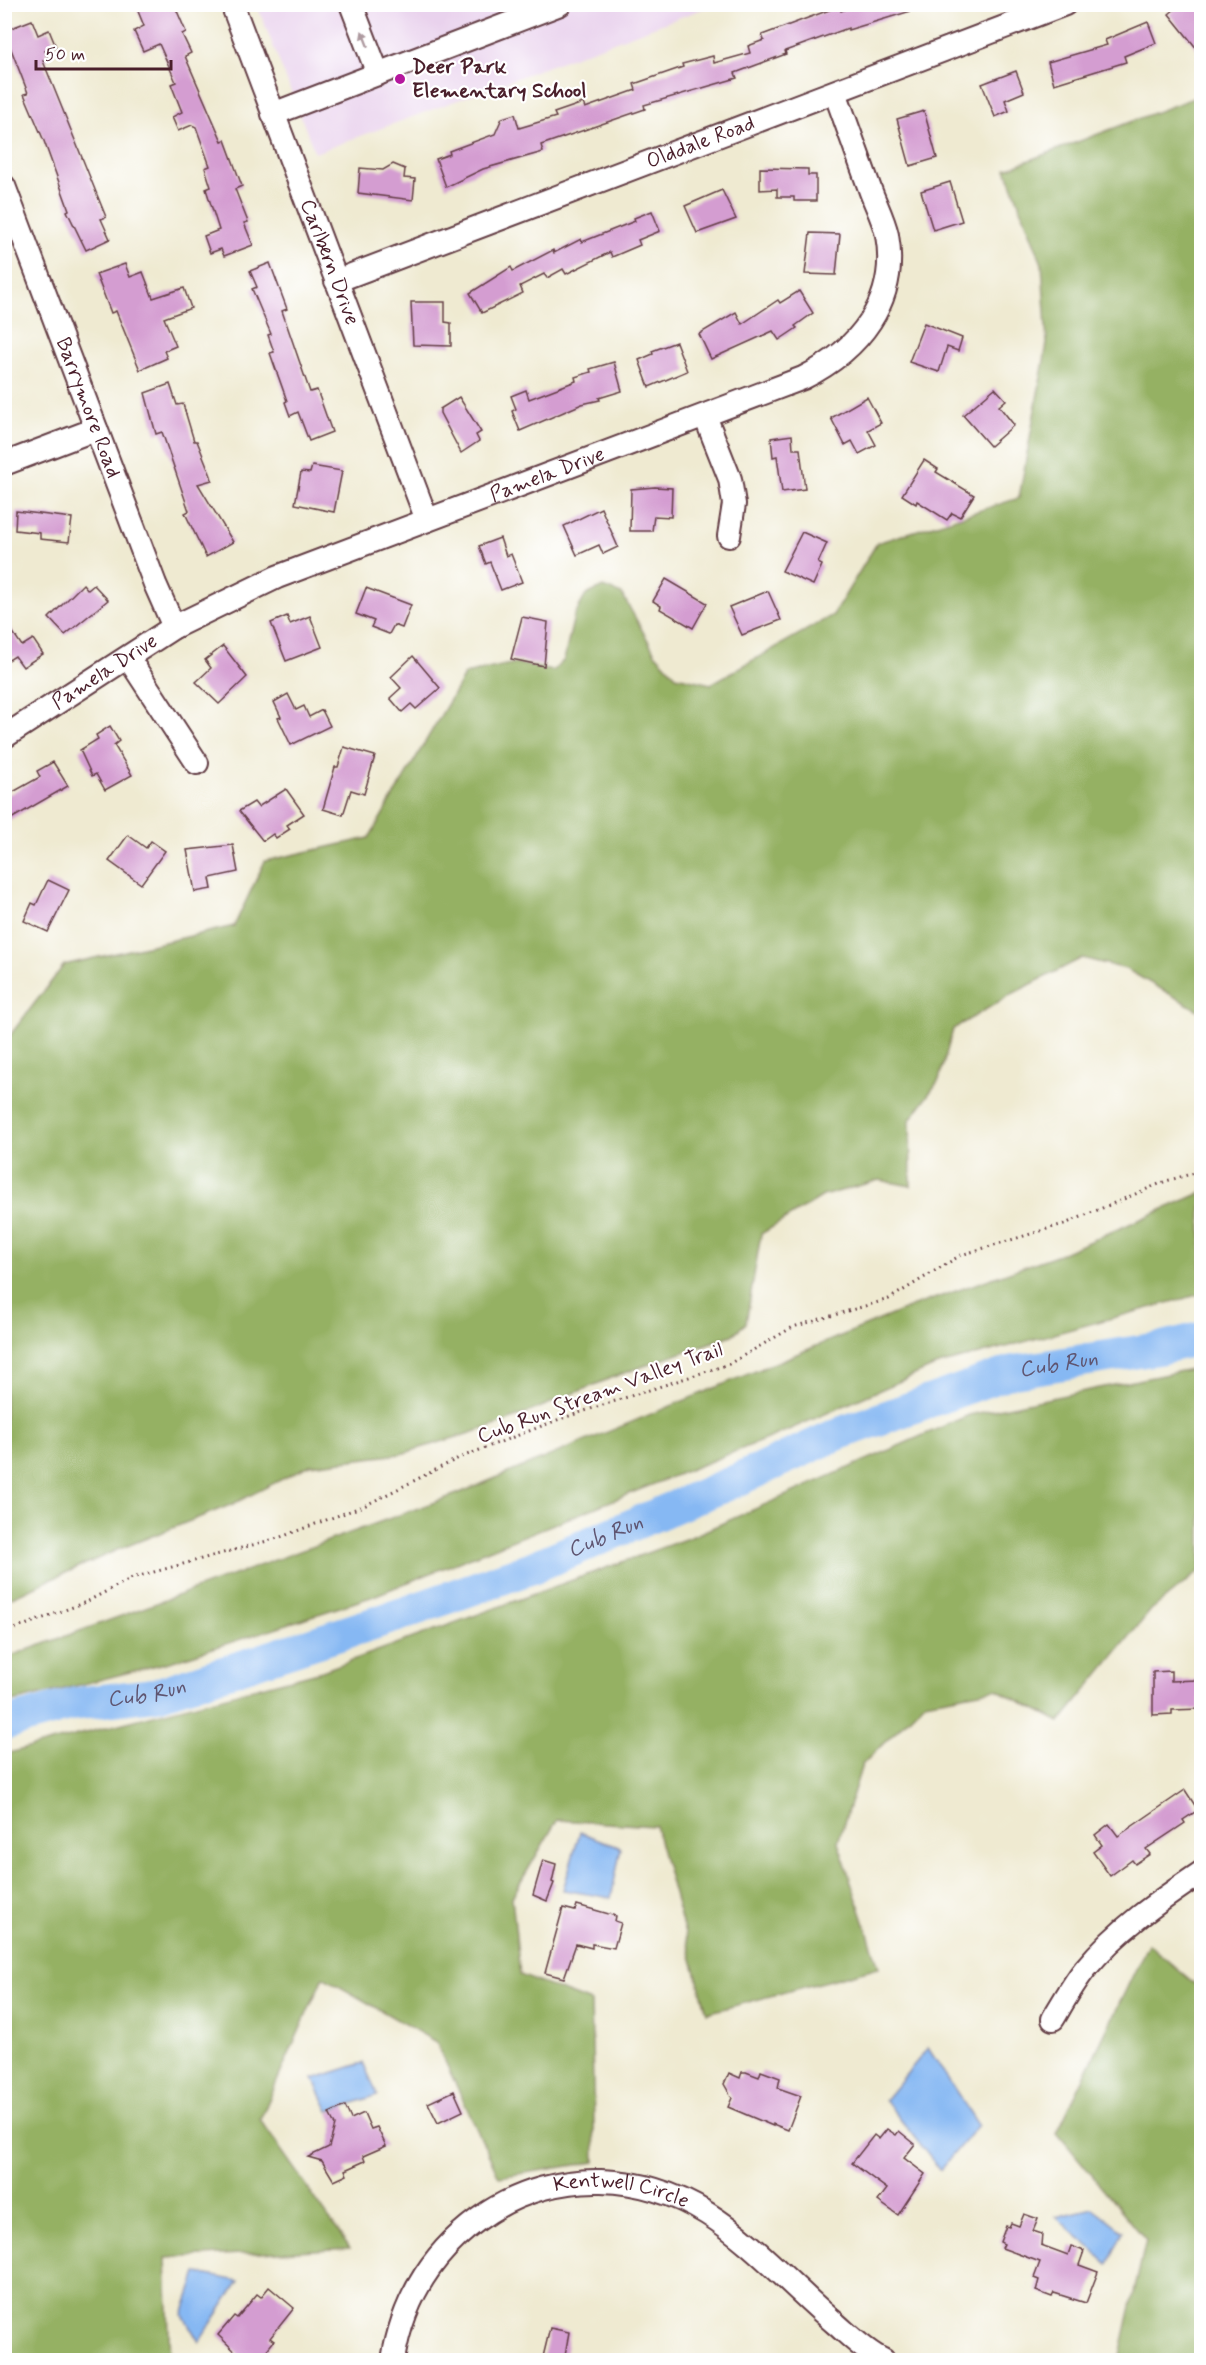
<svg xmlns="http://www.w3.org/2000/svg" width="1206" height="2365" font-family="Mynerve,sans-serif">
	<rect width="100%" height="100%" fill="#fff"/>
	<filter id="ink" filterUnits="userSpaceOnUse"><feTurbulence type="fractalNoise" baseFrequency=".0167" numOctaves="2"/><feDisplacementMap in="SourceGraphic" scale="12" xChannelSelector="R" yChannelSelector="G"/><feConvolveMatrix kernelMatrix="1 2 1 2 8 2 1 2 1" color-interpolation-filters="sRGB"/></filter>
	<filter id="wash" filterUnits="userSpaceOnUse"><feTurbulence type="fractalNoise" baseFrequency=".008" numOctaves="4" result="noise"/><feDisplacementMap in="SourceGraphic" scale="24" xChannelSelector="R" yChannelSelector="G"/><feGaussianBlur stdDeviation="1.35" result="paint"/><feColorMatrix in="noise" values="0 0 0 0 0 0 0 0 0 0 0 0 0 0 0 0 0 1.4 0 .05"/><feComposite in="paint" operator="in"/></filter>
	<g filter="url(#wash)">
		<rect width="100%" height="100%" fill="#efead1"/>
		<!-- built -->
		<path fill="#e9d2ed" d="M257,5H713L315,153Z"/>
		<!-- forest -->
		<g fill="#95b163" stroke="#706847" stroke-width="1.5">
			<path d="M1201,95V1012L1126,969L1082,958L1010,995L953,1029L939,1080L910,1120L911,1186L879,1180L823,1196L761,1234L746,1323L732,1335L616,1376L500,1424L401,1454L310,1465L233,1504L117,1550L5,1600L4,1043L64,965L234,926L265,861L369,838L465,674L515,663L553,671L564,660L574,616L586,595L603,587L622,594L655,653L676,676L711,684L833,615L877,543L1019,498L1047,344L1042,264L1006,169Z"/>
			<path d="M1201,1193V1294L935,1366L779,1434L371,1597L173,1661L5,1704V1658L457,1494L911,1307L1065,1252Z"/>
			<path d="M1201,1367V1570L1151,1610L1060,1722L996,1689L925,1702L862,1765L838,1842L879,1967L707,2013L655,1826L557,1820L512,1897L520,1975L591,2002L595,2162L499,2177L436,2042L323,1977L260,2120L350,2248L166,2258L170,2360H5V1754L322,1671L691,1537L969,1415Z"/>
			<path d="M1148,1944L1201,1989V2360H1126L1120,2355L1146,2240L1057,2133Z"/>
		</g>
		<!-- water -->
		<g fill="#86b8f3" stroke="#686c8f" stroke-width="1.5">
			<path d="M580,1832L621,1848L611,1898L563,1890Z"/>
			<path d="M928,2048L978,2125L940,2170L885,2100Z"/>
			<path d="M363,2063L378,2095L329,2111L313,2079Z"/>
			<path d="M1093,2208L1123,2231L1108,2264L1056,2217Z"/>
			<path d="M197,2273L239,2281L199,2342L183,2315Z"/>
		</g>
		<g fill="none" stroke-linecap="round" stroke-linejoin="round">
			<!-- river -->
			<path stroke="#86b8f3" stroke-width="33" id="s1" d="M4,1724L74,1704L158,1694L402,1614L531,1568L740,1479L838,1434L1011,1372L1161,1348L1202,1338"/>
		</g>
		<g id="blocks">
			<!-- building -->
			<g fill="#d49dd1">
				<path d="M135,4H174L186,32L182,34L191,53L185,56L222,141L225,140L242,186L235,189L248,222L244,223L253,245L224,256L221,249L210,253L204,236L219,230L206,189L211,187L205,168L210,166L196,127L192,125L178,131L172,117L182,112L171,84L176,82L159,44L143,51L134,31L144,26Z"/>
				<path d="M859,4H921V8L848,30V28L799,46L785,51L786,54L735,73L737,78L644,105L645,109L541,145L543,152L483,169L446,187L436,159L450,154L449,151L495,134L502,118L515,114L519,128L556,117L554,113L583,103L585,108L636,90L634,84L683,67L682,64L713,56L714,63L750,53L748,46L764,40L762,35L840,6L841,11Z"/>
				<path d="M1181,4H1202V55L1169,14Z"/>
				<path d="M32,20L38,35L49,30L56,47L45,51L48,59L43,61L106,217L101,219L110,239L86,250L67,211L69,210L44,141L24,94L28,93L4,31Z"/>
				<path d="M1148,22L1156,43L1124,56L1126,62L1054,84L1048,62L1107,45L1105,40Z"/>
				<path d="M1016,71L1024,92L1005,100L1009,111L995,117L982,84Z"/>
				<path d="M924,111L937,158L910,166L897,119Z"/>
				<path d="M393,164L405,169L404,178L415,179L413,200L358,193L360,168L383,170Z"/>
				<path d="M760,168L808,169V175H816V201H794V197H777V189L760,190Z"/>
				<path d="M950,182L962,221L933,230L921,191Z"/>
				<path d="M722,190L736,219L697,233L685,206Z"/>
				<path d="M652,211L660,231L638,240L640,245L612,257L610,252L566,274L563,269L547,278L544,274L520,286L523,293L482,313L470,293L511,267L513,271L553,250L554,253L581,239L582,242L635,221L634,218Z"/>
				<path d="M810,233L840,234L836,275L805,274Z"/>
				<path d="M270,263L287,309L282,311L310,392L317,390L332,432L309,441L298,412L290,416L285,402L287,401L270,353L274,352L268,335L271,334L252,289L257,287L250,271Z"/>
				<path d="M125,264L130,277L143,272L153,298L184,288L191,308L164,318L176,346L164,351L167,358L140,370L116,311L111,313L96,274Z"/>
				<path d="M799,291L813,313L795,326L797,328L779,340L773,331L711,359L699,334L736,312L742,324L778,300L780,303Z"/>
				<path d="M411,302H445V322L451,323V346L413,345Z"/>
				<path d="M924,323L962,338L958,351L947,347L939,372L909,362Z"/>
				<path d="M676,342L687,371L649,387L639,360L653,354L652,351Z"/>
				<path d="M614,362L622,391L599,398L600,400L582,404L520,431L512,411L516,409L511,396L526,390L529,399L576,381L575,377L591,372L590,369Z"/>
				<path d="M170,384L177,405L183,404L194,441H197L211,476L212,480L198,484L233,542L206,557L185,513L189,511L162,432L156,434L145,393Z"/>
				<path d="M995,388L1006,400L999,406L1014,425L990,446L963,415Z"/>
				<path d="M459,397L481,432L476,435L479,441L461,453L440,413V409Z"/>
				<path d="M867,397L881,423L868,430L876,445L859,454L852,441L845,445L831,418Z"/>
				<path d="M792,435L793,449H800L805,489L782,492L777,456L773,457L771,438Z"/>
				<path d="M924,460L938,469L936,472L974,495L960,517L952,513L947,520L917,501L916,504L902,495Z"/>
				<path d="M312,466L342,471L334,512L295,504L301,472L310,473Z"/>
				<path d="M655,487L672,488L671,517L654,516L652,531H630L631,489Z"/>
				<path d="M601,508L618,547L603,554L599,545L577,555L564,526Z"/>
				<path d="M16,511L72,518L69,542L40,539V533L15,530Z"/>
				<path d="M802,532L827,543L818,563L822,565L813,585L782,571Z"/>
				<path d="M500,538L506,556L511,554L522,582L501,590L490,562L486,564L479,546Z"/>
				<path d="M666,579L707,603L693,628L660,609L661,606L653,601Z"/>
				<path d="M83,584L88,590L94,585L108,600L65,635L49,618Z"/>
				<path d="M366,588L411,605L402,628L394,625L389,634L371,627L374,621L356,614Z"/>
				<path d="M768,591L781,620L742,635L729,607Z"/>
				<path d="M287,616L290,624L310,616L322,647L286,661L271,623Z"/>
				<path d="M522,617L548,622L544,666L511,659Z"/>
				<path d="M4,619L22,646L33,639L43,654L23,667L15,656L4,663Z"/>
				<path d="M223,646L247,677L219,704L196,682L211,668L205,660Z"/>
				<path d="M413,656L440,688L416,709L411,704L402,712L390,698L401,688L391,677Z"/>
				<path d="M288,694L296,710L304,706L309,717L322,710L330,726L291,745L278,718L281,717L274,702Z"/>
				<path d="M110,726L119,741L114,745L132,775L105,790L96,774L92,776L80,750L98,739L96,735Z"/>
				<path d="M344,747L375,756L364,794L351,790L343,815L323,809L335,767H338Z"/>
				<path d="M53,762L68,786L4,823V797L40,777L37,771Z"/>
				<path d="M286,789L304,814L287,825L290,829L276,838L273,834L263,841L239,811L254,802L258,807Z"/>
				<path d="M128,835L146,848L151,841L165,851L141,884L109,861Z"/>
				<path d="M233,845L238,872L210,878L212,889L195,892L187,850Z"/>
				<path d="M48,880L69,890L48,932L24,921L32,903L36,905Z"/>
				<path d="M1171,1671V1681L1199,1680L1200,1709L1172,1710V1714L1153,1715V1672Z"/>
				<path d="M1185,1790L1198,1810L1183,1820L1185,1823L1146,1849L1150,1854L1135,1864L1132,1860L1110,1876L1093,1852L1102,1845L1095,1835L1109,1824L1118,1836Z"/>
				<path d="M543,1860L556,1864L552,1882L554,1883L547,1901L533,1895Z"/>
				<path d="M577,1905L616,1916L615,1921L621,1923L614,1948L592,1944V1948L576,1944L564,1978L545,1973L563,1908L575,1911Z"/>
				<path d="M761,2071L780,2078L778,2088L801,2096L788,2130L773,2124V2126L728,2107L732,2098L724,2084L729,2073L740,2078L742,2072H746L759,2077Z"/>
				<path d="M454,2091L463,2111L438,2123L428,2103Z"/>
				<path d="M345,2106L351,2119L364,2113L371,2129L377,2127L386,2146L363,2156L365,2161L345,2170L347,2175L334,2181L322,2161L308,2157L329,2147L335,2125L329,2113Z"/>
				<path d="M887,2129L896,2135L899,2131L915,2144L904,2158L925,2174L898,2215L878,2201L887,2189L852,2163L874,2135L879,2139Z"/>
				<path d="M1024,2214L1038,2219L1033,2231L1042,2234L1041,2245L1068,2255L1071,2246L1084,2251L1079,2265L1098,2272L1086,2303L1054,2293L1052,2297L1036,2291L1039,2280L1034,2278L1040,2262L1002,2248L1004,2244L1000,2242L1006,2226L1009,2227L1011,2223L1019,2226Z"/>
				<path d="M269,2287L294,2308L270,2338L274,2341L258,2361H245L218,2335L234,2316L237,2318L257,2294L261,2297Z"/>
				<path d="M550,2328L569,2332L564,2361H542Z"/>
			</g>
		</g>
	</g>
	<g filter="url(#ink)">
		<use href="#blocks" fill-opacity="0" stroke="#633d44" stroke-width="1.5"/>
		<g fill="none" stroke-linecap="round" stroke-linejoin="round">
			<!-- minor casing -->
			<g stroke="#633d44" stroke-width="26">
				<g id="minor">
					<path id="s2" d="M232,4L427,520"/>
					<path d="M351,4L378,74"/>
					<path d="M273,114L560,4"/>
					<path id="s3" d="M4,186L155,584L174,627"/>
					<path id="s4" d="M336,281L1065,4"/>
					<path d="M705,416L730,479L734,504L729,536"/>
					<path d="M4,464L96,429"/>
					<path d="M129,659L197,763"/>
					<path id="s5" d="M4,737L174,627L277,577L803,378C859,350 899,301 887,235C884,221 876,205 871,192C859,158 847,125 835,92"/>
					<path d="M1053,2019C1063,2002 1073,1984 1085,1969C1118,1929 1159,1901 1202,1872"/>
					<path id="s6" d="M393,2360C403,2298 435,2247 489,2212C522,2191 562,2180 601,2181C708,2184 761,2260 836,2324C851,2337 865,2351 883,2360"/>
				</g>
			</g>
			<!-- path -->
			<path stroke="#633d44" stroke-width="3" stroke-dasharray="1.5 4.5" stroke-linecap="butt" d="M4,1633L86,1602L132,1578L278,1538L366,1505L459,1458L560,1419L729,1364L793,1327L889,1299L961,1255L1067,1223L1166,1181L1202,1171"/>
			<!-- minor -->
			<use href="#minor" stroke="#fff" stroke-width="22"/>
		</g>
		<!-- one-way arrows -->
		<defs><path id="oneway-solid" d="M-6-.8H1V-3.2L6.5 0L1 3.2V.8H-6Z" transform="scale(1.5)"/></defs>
		<use fill="#ae9aa0" href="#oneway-solid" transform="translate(365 39) rotate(-111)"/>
	</g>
	<!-- markers -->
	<circle fill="#b5179e" stroke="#fff" stroke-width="2" cx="400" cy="79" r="6"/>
	<g text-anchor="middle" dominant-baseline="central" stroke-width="4.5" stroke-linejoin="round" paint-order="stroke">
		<!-- poi labels -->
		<g font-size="21" font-weight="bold" fill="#4a1f2b" stroke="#fff" text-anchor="start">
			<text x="412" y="67">Deer Park<tspan x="412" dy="24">Elementary School</tspan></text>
		</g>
		<!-- street labels -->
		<g font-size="21" fill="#4a1f2b" stroke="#fff">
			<text stroke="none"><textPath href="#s4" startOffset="390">Olddale Road</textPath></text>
			<text stroke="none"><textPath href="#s2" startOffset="276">Carlbern Drive</textPath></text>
			<text stroke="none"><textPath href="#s3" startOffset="237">Barrymore Road</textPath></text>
			<text stroke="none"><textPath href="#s5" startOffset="606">Pamela Drive</textPath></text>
			<text stroke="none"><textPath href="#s5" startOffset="120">Pamela Drive</textPath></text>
			<text transform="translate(600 1393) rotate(-20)">Cub Run Stream Valley Trail</text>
			<text stroke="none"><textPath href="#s6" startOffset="321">Kentwell Circle</textPath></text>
		</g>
		<!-- water labels -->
		<g font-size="22" font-style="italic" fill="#5f5571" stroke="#fff">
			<text stroke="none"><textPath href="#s1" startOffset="1118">Cub Run</textPath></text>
			<text stroke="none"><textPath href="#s1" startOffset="632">Cub Run</textPath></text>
			<text stroke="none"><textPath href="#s1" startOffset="146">Cub Run</textPath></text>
		</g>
	</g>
	<!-- margin -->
	<rect width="1206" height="2365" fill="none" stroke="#fff" stroke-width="24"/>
	<!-- scale -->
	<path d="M36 60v9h135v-9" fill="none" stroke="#4a1f2b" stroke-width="3"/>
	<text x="45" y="60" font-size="18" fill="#4a1f2b" stroke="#ffffff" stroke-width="4.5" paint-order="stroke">50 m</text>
</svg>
